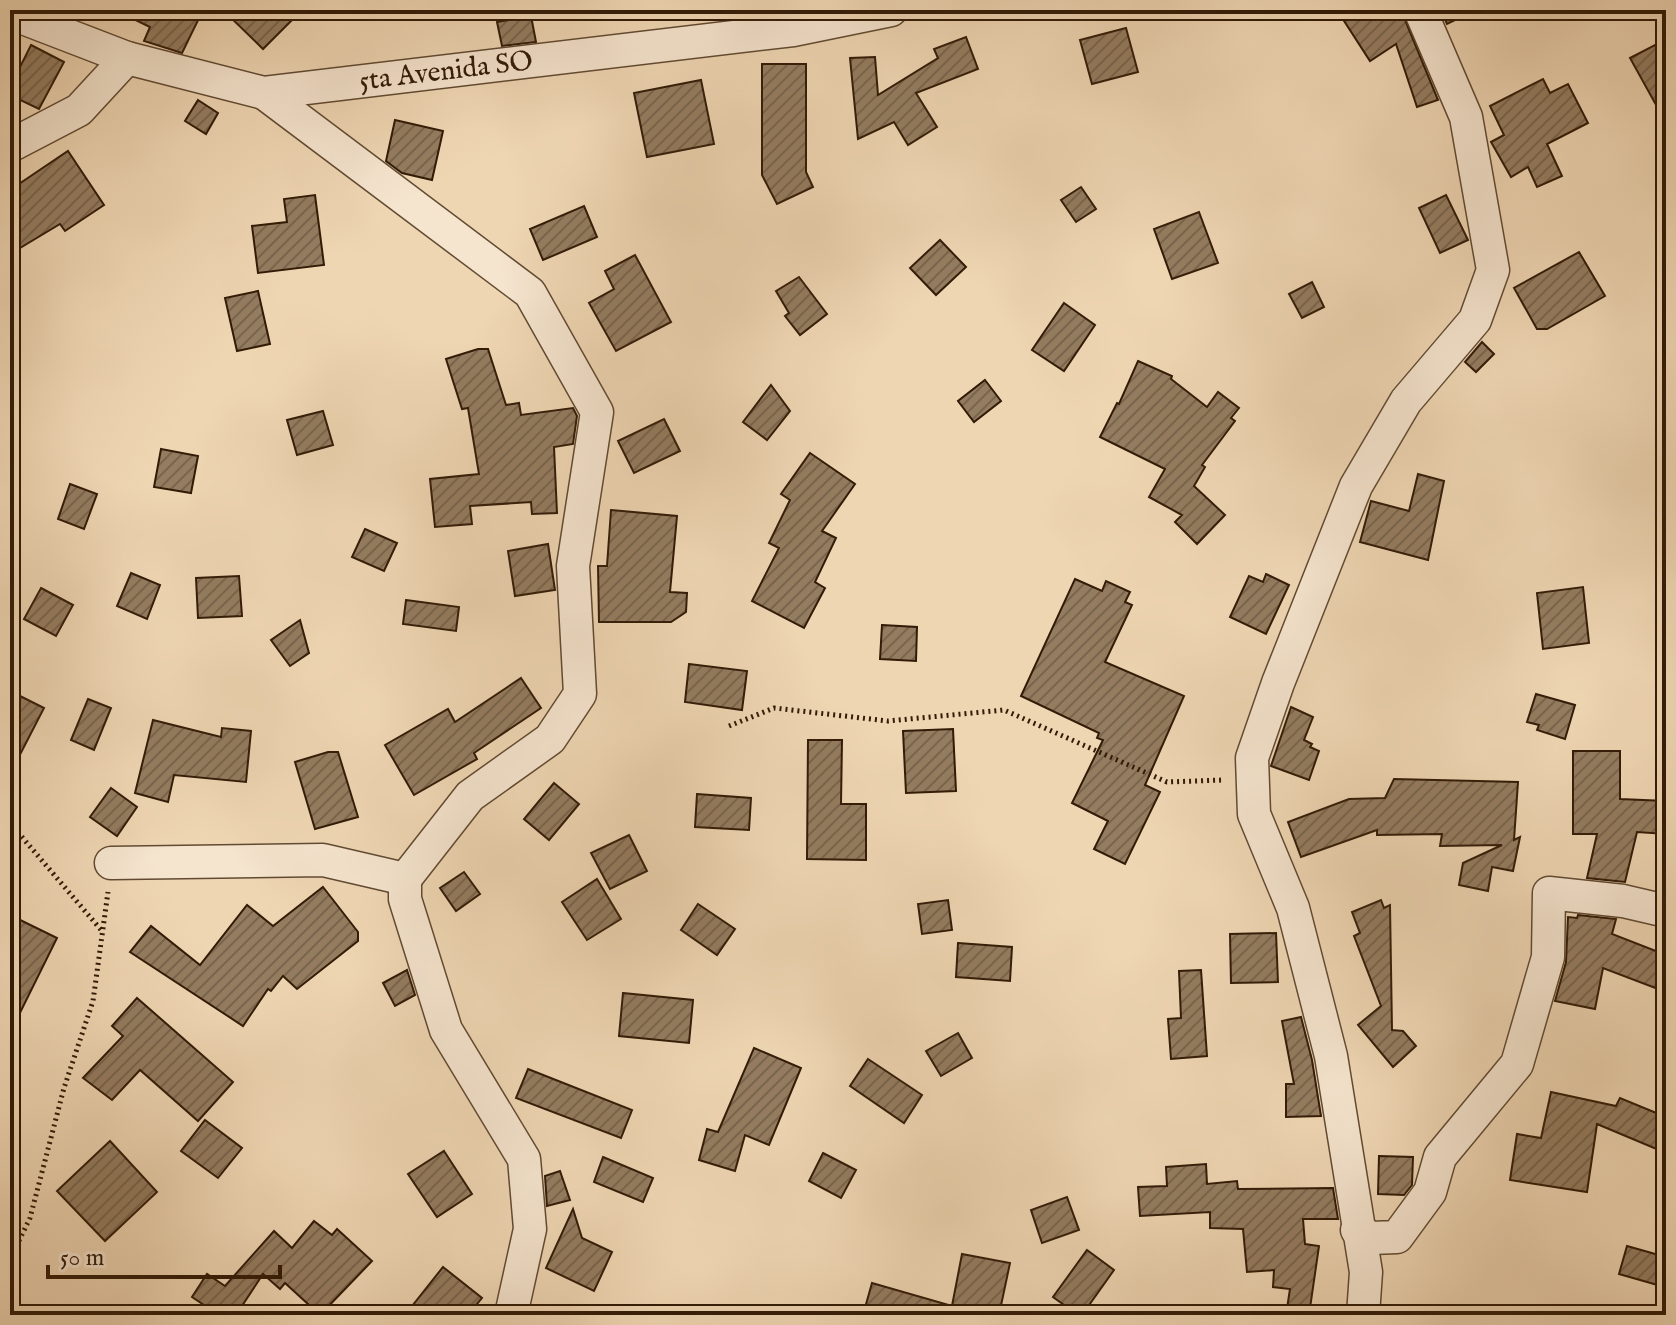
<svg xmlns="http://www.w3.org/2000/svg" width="1676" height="1325" font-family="'IM FELL English',serif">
	<defs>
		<pattern id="building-hatch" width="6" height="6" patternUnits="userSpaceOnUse" patternTransform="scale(2)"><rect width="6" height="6" fill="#947c60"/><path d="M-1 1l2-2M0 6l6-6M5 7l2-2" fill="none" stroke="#79654d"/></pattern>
	</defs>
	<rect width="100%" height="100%" fill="#efd6b3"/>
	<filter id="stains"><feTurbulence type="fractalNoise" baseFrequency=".0025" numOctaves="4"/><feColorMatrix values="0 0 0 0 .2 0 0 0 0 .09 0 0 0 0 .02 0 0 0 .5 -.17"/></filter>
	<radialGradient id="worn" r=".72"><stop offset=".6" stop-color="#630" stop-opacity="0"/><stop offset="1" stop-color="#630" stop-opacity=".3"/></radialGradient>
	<!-- building -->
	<g fill="url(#building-hatch)" stroke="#321b07" stroke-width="2">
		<path d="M115,10H203L182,53L144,41L150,27Z"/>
		<path d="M223,10H302L263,49Z"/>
		<path d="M1337,10H1401L1438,100L1417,107L1396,44L1370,61Z"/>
		<path d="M1441,10H1476L1447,24Z"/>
		<path d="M531,16L536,42L502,46L497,22Z"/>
		<path d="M1126,28L1138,72L1092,84L1080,40Z"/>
		<path d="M966,37L978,69L916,93L937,127L908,145L894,122L858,139L850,58L875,57L878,95L938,58L934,49Z"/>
		<path d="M31,45L64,62L39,109L10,95V87Z"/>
		<path d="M1655,45L1666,64V123L1630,58Z"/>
		<path d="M762,64H806V172L813,187L777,204L762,175Z"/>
		<path d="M1543,79L1550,93L1568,84L1588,123L1547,144L1562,176L1537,187L1528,167L1511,177L1491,142L1504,135L1490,106Z"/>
		<path d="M701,80L714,144L647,157L634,93Z"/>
		<path d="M198,100L218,113L206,134L185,121Z"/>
		<path d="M395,120L443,131L432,180L402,173L386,161Z"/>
		<path d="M68,151L104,205L65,231L60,224L10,254V190Z"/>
		<path d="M1081,187L1096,209L1076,222L1061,200Z"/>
		<path d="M315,195L324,265L258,273L252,226L287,222L284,199Z"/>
		<path d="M1446,195L1468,240L1440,253L1419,208Z"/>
		<path d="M584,206L597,237L543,260L530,229Z"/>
		<path d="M1199,212L1218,263L1172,279L1154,229Z"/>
		<path d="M940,240L966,267L936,295L910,268Z"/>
		<path d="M1579,252L1605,296L1547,329H1537L1514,288Z"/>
		<path d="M635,255L671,322L616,351L589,303L614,289L605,271Z"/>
		<path d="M799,277L827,314L800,335L785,316L789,313L776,291Z"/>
		<path d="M1312,282L1324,307L1302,318L1289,294Z"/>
		<path d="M258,291L270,344L237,351L225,298Z"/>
		<path d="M1064,303L1095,325L1064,371L1032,350Z"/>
		<path d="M1482,342L1494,354L1476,372L1465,362Z"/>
		<path d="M478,349H488L506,405L519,403L521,415L573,408L577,416L573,444L554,447L557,513L532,514L531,502L470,506L472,524L435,527L430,479L479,474L468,408L462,409L446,359Z"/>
		<path d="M1138,361L1172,376L1171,379L1207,407L1218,392L1239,408L1231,418L1235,421L1202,465L1205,467L1194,486L1225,515L1197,544L1175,522L1182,515L1149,497L1165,469L1100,437L1117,403L1119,404Z"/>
		<path d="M985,380L1001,401L974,422L958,401Z"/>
		<path d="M771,385L790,411L767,440L743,422Z"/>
		<path d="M323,411L333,445L297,455L287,420Z"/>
		<path d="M664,419L680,451L634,473L618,441Z"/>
		<path d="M161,449L198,456L191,493L154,487Z"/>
		<path d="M810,453L855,484L822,531L836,538L815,582L825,588L804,628L752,601L779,548L769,543L790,500L781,494Z"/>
		<path d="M1418,474L1444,481L1428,560L1360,542L1371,501L1409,511Z"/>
		<path d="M70,484L97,494L84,529L58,519Z"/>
		<path d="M611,510L677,516L670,592L687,593L686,612L671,622H599L598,566H607Z"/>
		<path d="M365,529L397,543L384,571L352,557Z"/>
		<path d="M548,544L555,590L515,596L508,551Z"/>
		<path d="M131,573L160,585L147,619L117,606Z"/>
		<path d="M1266,574L1289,585L1266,634L1230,617L1249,576L1263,582Z"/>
		<path d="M239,576L242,616L198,618L196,578Z"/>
		<path d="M1075,579L1102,591L1106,581L1130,592L1125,602L1132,605L1105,662L1184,696L1145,785L1160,792L1125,864L1094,849L1108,821L1072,803L1103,740L1097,738L1099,733L1021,696Z"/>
		<path d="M1583,587L1589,643L1543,649L1537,593Z"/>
		<path d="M41,588L73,605L56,636L24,619Z"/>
		<path d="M406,600L459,607L456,631L403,624Z"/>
		<path d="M300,620L309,653L290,666L271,640Z"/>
		<path d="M882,625L917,627L916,661L880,659Z"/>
		<path d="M689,664L747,671L742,710L685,702Z"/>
		<path d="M521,678L541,708L474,753L477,759L414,795L385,745L448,709L455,722Z"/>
		<path d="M10,691L44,708L10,774Z"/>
		<path d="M1536,694L1575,705L1565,739L1537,730L1539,725L1527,722Z"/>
		<path d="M88,699L111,708L94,750L71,740Z"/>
		<path d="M1291,707L1313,717L1304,740L1312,744L1310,747L1319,751L1309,780L1271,766Z"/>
		<path d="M153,720L221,737L222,728L251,731L246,782L174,775L168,802L135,793Z"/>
		<path d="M953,729L956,791L906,793L903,731Z"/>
		<path d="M808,740H842L841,804H866V860L807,859Z"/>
		<path d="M1573,751H1620V799L1666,801V834L1637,832L1625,882L1587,878L1597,834H1573Z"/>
		<path d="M328,752H338L358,817L315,829L295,762Z"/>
		<path d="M1394,779L1518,782L1514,840L1520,837L1513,871L1492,867L1488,891L1459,885L1463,863L1502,845L1440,846L1442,834L1377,835V830L1301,857L1288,822L1349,799L1385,798Z"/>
		<path d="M554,783L579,804L549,840L524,819Z"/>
		<path d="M111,788L137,807L117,836L90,817Z"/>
		<path d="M697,794L751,798L749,830L695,827Z"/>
		<path d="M629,835L647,871L610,889L591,853Z"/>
		<path d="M464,872L480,894L456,911L440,888Z"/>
		<path d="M597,879L621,919L587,940L562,902Z"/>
		<path d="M323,887L358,932V941L297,989L283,976L271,991L268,989L243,1026L130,952L151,926L200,965L247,905L273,926Z"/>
		<path d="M948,900L952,930L922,934L918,904Z"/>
		<path d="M1381,900L1384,908L1390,905L1392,1030L1403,1031L1416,1046L1393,1067L1358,1025L1381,1006L1354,936L1360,933L1352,912Z"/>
		<path d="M698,904L735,929L717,955L681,930Z"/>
		<path d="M10,915L57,938L10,1033Z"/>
		<path d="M1578,915L1616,919L1612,934L1666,955V992L1603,968L1595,1009L1555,1001L1566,962L1568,917L1577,918Z"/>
		<path d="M1276,933L1278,982L1231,983L1230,934Z"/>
		<path d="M958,943L1012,947L1010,981L956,977Z"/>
		<path d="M407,970L415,995L395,1006L383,983Z"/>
		<path d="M1201,970L1207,1056L1171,1059L1168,1019L1181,1018L1179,971Z"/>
		<path d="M623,993L693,1000L689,1043L619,1036Z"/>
		<path d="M137,998L233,1082L198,1121L140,1070L112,1100L83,1078L123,1036L112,1026Z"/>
		<path d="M1301,1017L1312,1060L1321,1116L1286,1117V1084H1294L1282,1021Z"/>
		<path d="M958,1033L972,1058L941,1076L926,1051Z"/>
		<path d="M754,1048L801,1068L769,1145L745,1135L735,1171L699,1160L707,1129L718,1132Z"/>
		<path d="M868,1059L922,1095L904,1123L850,1086Z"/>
		<path d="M528,1069L632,1110L621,1138L516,1098Z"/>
		<path d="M1551,1092L1616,1106L1620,1098L1666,1117V1153L1597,1124L1587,1192L1510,1180L1517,1134L1541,1138Z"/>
		<path d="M205,1120L242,1148L218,1178L181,1151Z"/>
		<path d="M110,1141L157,1192L105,1241L57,1191Z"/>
		<path d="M444,1151L472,1194L437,1217L408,1174Z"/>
		<path d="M823,1153L856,1170L841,1198L809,1181Z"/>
		<path d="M1379,1156L1413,1157L1412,1185L1404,1195L1378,1194Z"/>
		<path d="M603,1157L653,1178L643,1202L594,1182Z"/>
		<path d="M1206,1164L1207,1184L1237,1181L1238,1189L1333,1188L1338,1219H1303L1305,1244L1319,1246L1309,1315H1286L1290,1289L1273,1287L1274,1270L1247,1272L1243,1229L1210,1228V1212L1140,1216L1138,1187L1167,1186L1166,1167Z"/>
		<path d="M560,1171L570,1200L547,1206L545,1176Z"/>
		<path d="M1067,1197L1079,1230L1042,1243L1031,1210Z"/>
		<path d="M573,1209L582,1238L612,1252L594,1291L546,1268Z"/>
		<path d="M314,1221L332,1235L337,1229L372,1261L320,1315L285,1283L280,1289L263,1274L236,1315H219L192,1297L207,1274L225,1286L274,1231L292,1248Z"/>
		<path d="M1627,1246L1666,1257V1270L1661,1286L1619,1274Z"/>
		<path d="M1087,1250L1114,1270L1082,1315H1078L1053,1297Z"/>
		<path d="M962,1254L1010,1263L999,1315H863L872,1283L952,1306Z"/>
		<path d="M443,1267L482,1298L468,1315H405Z"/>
	</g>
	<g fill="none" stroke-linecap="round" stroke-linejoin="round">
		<!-- minor casing -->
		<g stroke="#614a32" stroke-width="35">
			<g id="minor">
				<path id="s1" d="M10,13L127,58L264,93L793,30L891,10"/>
				<path d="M10,146L79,110L127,58"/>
				<path d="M111,863L323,860L405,879L470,796L550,739L580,694L573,566L597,412L530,293L264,93"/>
				<path d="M405,879V899L446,1030L524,1159L530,1229L511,1315"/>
				<path d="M1357,1230L1371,1238L1397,1237L1430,1192L1440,1157L1517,1064L1548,957L1549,893L1623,901L1666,911"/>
				<path d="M1363,1315L1366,1272L1331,1056L1293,908L1254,814L1252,758L1278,683L1356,486L1406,401L1475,320L1493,270L1466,117L1420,10"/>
			</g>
		</g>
		<!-- path -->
		<g stroke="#321b07" stroke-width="5" stroke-dasharray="2 4" stroke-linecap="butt">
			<path d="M729,726L774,708L888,721L1004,710L1167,782L1223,780"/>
			<path d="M10,823L102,931"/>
			<path d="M11,1257L30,1218L64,1088L93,1001L108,892"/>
		</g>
		<!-- minor -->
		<use href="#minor" stroke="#f5e4ce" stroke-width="32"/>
	</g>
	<g text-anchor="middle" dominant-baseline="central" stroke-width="6" stroke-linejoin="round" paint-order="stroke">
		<!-- street labels -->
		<g font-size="28" fill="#321b07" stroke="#f5e4ce">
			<text stroke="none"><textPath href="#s1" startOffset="450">5ta Avenida SO</textPath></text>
		</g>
	</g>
	<!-- margin -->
	<rect width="1676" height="1325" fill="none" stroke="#efd6b3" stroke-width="40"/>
	<rect x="12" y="12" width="1652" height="1301" fill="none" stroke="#321b07" stroke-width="4"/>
	<rect x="20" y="20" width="1636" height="1285" fill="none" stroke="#321b07" stroke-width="2"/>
	<!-- scale -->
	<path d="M48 1265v12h232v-12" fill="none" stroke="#321b07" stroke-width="4"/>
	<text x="60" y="1265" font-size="24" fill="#321b07" stroke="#f5e4ce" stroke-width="6" paint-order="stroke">50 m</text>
	<rect width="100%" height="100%" filter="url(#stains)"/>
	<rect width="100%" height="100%" fill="url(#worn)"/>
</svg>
